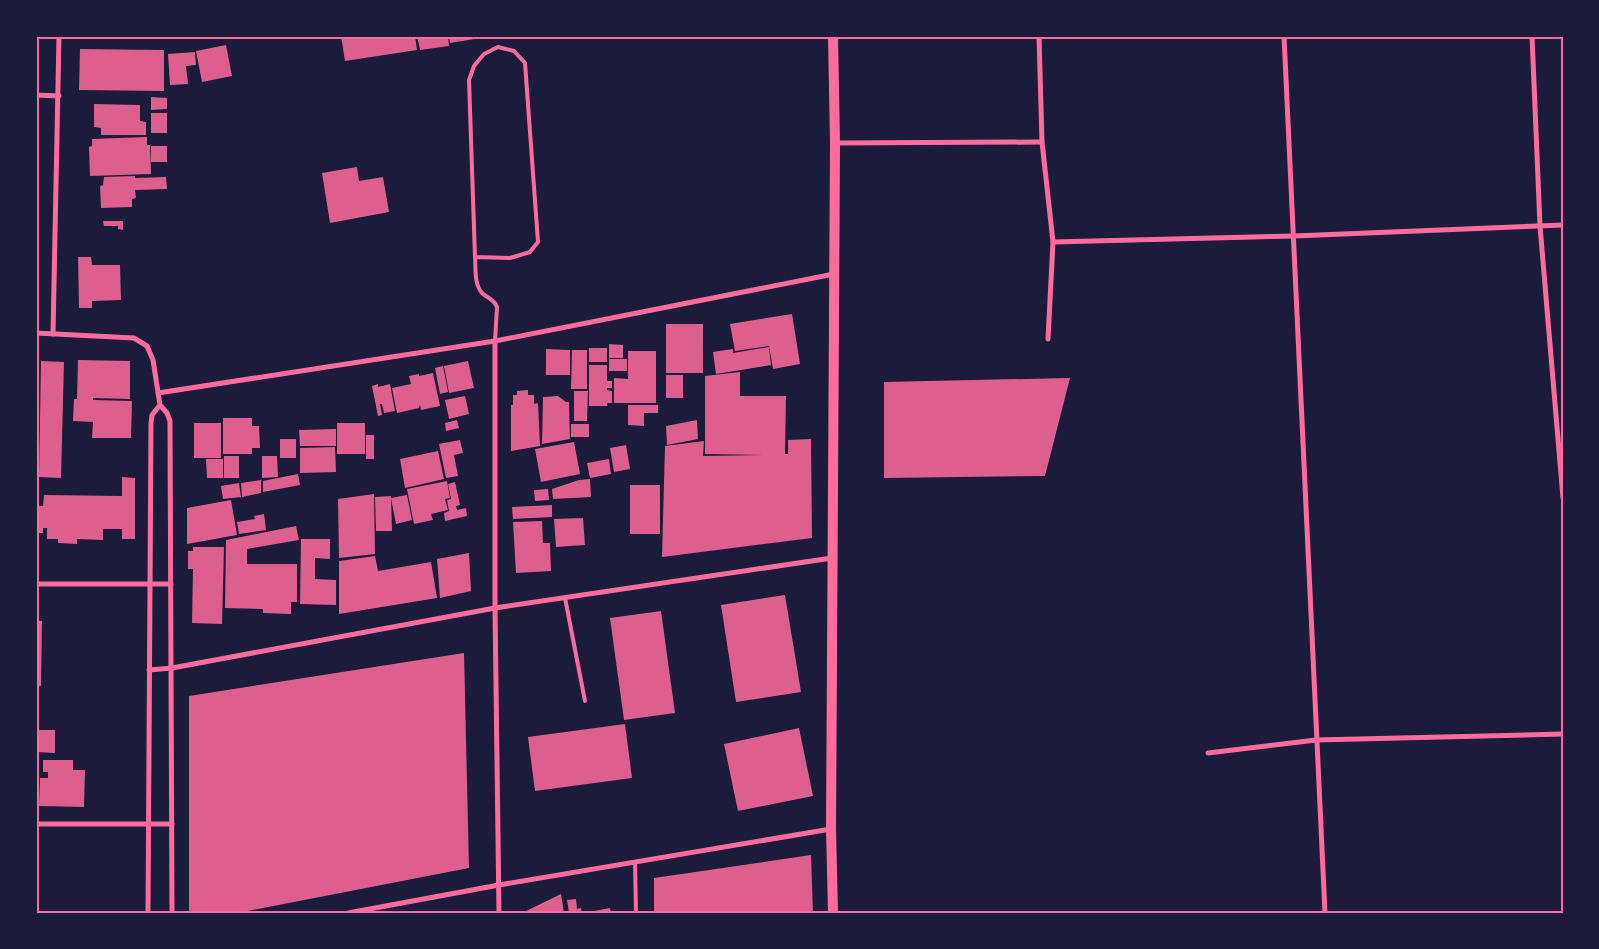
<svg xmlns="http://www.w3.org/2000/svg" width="1599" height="949" font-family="Poppins,sans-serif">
	<rect width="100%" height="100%" fill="#1b1b3a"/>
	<!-- building -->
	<g fill="#dd5f8e">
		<path d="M341,36H415L417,50L345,61Z"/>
		<path d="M417,36H448L449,46L420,50Z"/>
		<path d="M449,36H487V37L450,43Z"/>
		<path d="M226,45L232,76L202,82L196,51Z"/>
		<path d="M80,49L164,50V91L79,90Z"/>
		<path d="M195,52L196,65L186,66L188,84L170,85L168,54Z"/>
		<path d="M151,97L167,98V109L151,110Z"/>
		<path d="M94,104L140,105V121L146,122V135H101V128L94,127Z"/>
		<rect x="151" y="113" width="16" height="20"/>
		<path d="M147,137V145H150L151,174L90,176L89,147L92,146V139Z"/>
		<rect x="151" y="146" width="16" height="16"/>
		<path d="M357,167L359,181L383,177L389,212L330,223L322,173Z"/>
		<path d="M135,176V178L166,177L167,189L135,190L136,198L132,199V207L101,208L100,186L103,185L104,177Z"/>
		<path d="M103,221H123V230L118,229V226H104Z"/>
		<path d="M78,257H91L92,265H120L121,300L92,301V308H79Z"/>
		<path d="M792,314L800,364L773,369L769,346L735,351L730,324Z"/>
		<rect x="666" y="324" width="37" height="49"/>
		<path d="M609,344L623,345V358H609Z"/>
		<path d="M769,347L771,365L716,374L713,352L733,349V353Z"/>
		<rect x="589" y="348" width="18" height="14"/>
		<path d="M546,349L570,350V375H546Z"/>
		<path d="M572,350H587V389H571Z"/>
		<path d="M628,351H656V403H614V378L628,379Z"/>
		<rect x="609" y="359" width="18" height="12"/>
		<path d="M78,360L130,361V399L93,398V400L132,401L131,438H92L93,422L73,421L74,399H77Z"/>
		<path d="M41,361L64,362L61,478L39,477Z"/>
		<path d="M468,361L474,388L449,393L444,366Z"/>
		<path d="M589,365H607V381H612V388H607V390L612,391V403H607V406H589Z"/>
		<path d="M443,366L448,392L440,394L435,368Z"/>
		<path d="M740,372V396H786L785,454H788V440L811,439L812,538L662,557L665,446L704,441L703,456L765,455L705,454V376Z"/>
		<path d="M433,373L440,406L421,410L420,405L419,408L397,413L392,388L411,384L409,376L419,374V376Z"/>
		<rect x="666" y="375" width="17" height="23"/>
		<path d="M1070,378L1045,476L884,478V382Z"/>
		<path d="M378,384V387L390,384L395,411L384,413L382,404H380L382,415L378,416L372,386Z"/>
		<path d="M528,390V395H534V404L538,403L540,446L511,451V405H513V395H517V391Z"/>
		<path d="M574,391H588L587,421H574Z"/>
		<path d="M465,396L469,414L449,419L445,400Z"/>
		<path d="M558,396L566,402H569L570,439L542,444L543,397Z"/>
		<path d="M628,405H658V413H644V426L628,425Z"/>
		<path d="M223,418H252V426H259L260,448H252V454H223Z"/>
		<path d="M457,420L459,428L446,431L445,423Z"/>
		<path d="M697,420L698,439L667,445L666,426Z"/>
		<rect x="194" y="423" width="27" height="35"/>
		<rect x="337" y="423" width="28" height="31"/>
		<rect x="571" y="424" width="18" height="13"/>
		<path d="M336,429V446H300L299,430Z"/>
		<rect x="366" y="435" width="8" height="24"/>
		<rect x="280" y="439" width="16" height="19"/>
		<path d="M460,440L463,453L454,455L458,476L446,478L439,444Z"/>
		<path d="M574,442L580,474L541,482L535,449Z"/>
		<path d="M626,445L630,469L614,472L610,448Z"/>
		<path d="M335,447L336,472L300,473V448Z"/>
		<path d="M438,451L444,479L405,488L400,459Z"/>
		<rect x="224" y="456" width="15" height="22"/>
		<path d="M262,456H277L278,477L262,478Z"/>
		<path d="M206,459H223V478H207Z"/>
		<path d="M609,459L611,474L590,478L587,463Z"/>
		<path d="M298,474L300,485L263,492V481Z"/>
		<path d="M122,477L135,478V539H122V529H103V540L77,539V544L58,543V539H47V528H43V533H36V506H43L44,495L122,496Z"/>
		<path d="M590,479L591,497L553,499L552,489L579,480Z"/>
		<path d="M261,480V493L242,497L241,483Z"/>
		<path d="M447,481L450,498L445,499L448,510L431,514L433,520L414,524L407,489Z"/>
		<path d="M455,482L460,505L456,506L457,510L466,508L467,516L445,521L444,513L449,511L447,500L451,499L448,484Z"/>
		<path d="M239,483L241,497L223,499L221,486Z"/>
		<rect x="630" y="485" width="30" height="49"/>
		<path d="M548,489L549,500L535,501L534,490Z"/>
		<path d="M374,494L375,554L339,558L338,499Z"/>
		<path d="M407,495L412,520L396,524L391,498Z"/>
		<path d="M391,496L392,531H376L375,497Z"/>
		<path d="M231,500L237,535L187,544V508Z"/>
		<path d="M552,505V517L513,519L512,507Z"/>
		<path d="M264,514L266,530L239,534L237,522L255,519L254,516Z"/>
		<path d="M583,518L585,545L556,547L554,519Z"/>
		<path d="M542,521L543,543H550L551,571L516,573L513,522Z"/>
		<path d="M296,526L299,540L247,549V564H297V602H291V614L263,613V609L225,608L226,540Z"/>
		<path d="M301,539H330V559L315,558V579L336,580V605L300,604Z"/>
		<path d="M193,547H224L222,624L192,623L193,569H188V551H193Z"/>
		<path d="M469,553L471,591L440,598L437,559Z"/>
		<path d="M375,556L378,571L431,562L437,598L339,614V561Z"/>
		<path d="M785,595L801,692L736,702L721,605Z"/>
		<path d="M661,611L675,713L624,720L610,618Z"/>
		<path d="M36,621H42L41,686H36Z"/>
		<path d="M464,653L469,868L237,913H189V696Z"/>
		<path d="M625,724L632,778L535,791L528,737Z"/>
		<path d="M799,728L813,796L738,811L724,744Z"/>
		<path d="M36,730H55V753L36,752Z"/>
		<path d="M43,760H73V770H85L84,807L39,806L40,778H48V772H43Z"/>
		<path d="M811,855L813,913H654V878Z"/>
		<path d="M561,894L564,913H522Z"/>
		<path d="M576,899L577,909L581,908L582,913H569L567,900Z"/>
		<path d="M610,908L611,913H589V912Z"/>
	</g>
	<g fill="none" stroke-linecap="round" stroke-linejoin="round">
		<!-- service -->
		<g stroke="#ff6b9d" stroke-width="4">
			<path d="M475,257L510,258L530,252L538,242L525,63L514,51L498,47L484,54L474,66L469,80L475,257C476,269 474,284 482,293C487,298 494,299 497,307L495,341"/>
			<path d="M565,598L585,701"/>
			<path d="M635,862L636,913"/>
		</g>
		<!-- minor -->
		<g stroke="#ff6b9d" stroke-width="5">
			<path d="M1039,36L1042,142L1053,242L1048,339"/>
			<path d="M1284,36L1325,913"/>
			<path d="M1532,36L1540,226L1563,498"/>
			<path d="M36,95L59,96"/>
			<path d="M835,143L1042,142"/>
			<path d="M1053,242L1294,236L1563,225"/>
			<path d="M36,333L134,338L147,346L153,360L160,405L167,413L170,421L172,913"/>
			<path d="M53,334L59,36"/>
			<path d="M495,341V608L499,913"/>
			<path d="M158,393L495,341L834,274"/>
			<path d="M36,584H171"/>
			<path d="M149,670L172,668L495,608L832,558"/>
			<path d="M1208,753L1316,740L1563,734"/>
			<path d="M36,824H172"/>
			<path d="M148,913L151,423L152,415L160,405"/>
			<path d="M348,913L499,885L831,829"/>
		</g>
		<!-- secondary -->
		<path stroke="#ff6b9d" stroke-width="10" d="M833,913L831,829L835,143L833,36"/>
	</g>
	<!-- border -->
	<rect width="1599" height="949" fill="none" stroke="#1b1b3a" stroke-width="75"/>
	<rect x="38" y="38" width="1524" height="874" fill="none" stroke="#ff6b9d" stroke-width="2"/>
</svg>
